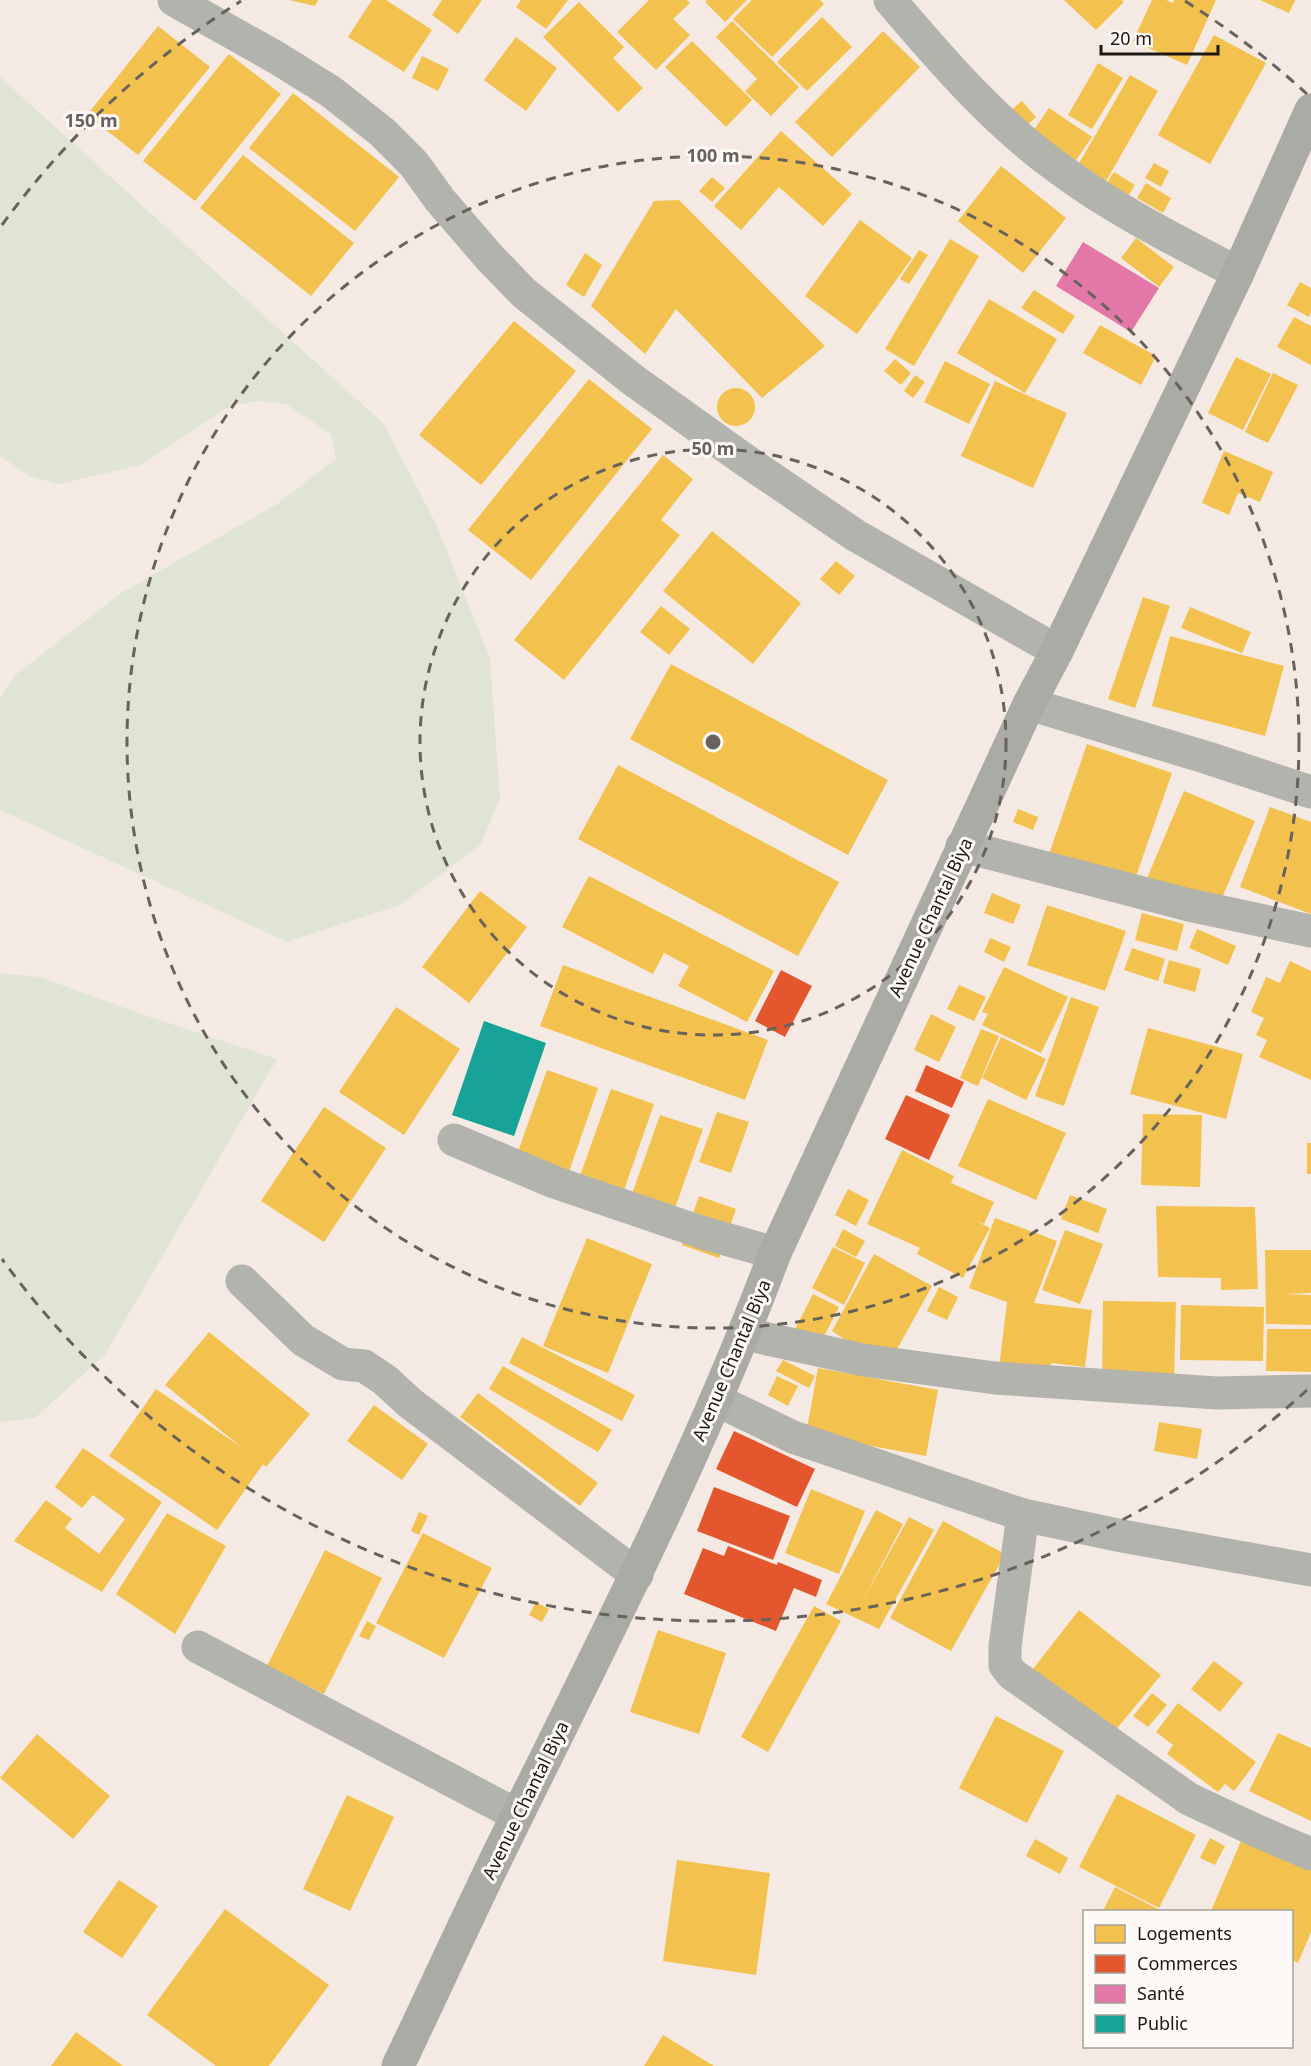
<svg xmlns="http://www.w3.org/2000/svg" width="1311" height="2066" font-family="'Noto Sans',sans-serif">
	<rect width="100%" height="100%" fill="#f4eae3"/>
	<!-- green -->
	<g fill="#e0e5d3">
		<path d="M0,77L384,424L436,524L490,658L500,798L481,844L400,905L287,942L0,810V698L14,676L121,593L277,504L336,459L331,434L286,404L257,401L230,406L141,465L59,484L29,476L0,456Z"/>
		<path d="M0,973L40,977L147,1016L277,1059L105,1355L35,1418L0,1422Z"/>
	</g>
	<!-- homes -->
	<g fill="#f2c14e">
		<path d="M289,0H318L315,6Z"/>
		<path d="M372,0H386L432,30L404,72L348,37Z"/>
		<path d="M442,0H482L458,34L432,15Z"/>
		<path d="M521,0H568L546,29L516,7Z"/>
		<path d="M649,0H687L690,3L673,19L690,35L656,70L617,32Z"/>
		<path d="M707,0H747L725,22L705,2Z"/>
		<path d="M752,0H820L824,4L772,57L733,19Z"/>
		<path d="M1064,0H1122L1124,2L1096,30Z"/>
		<path d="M1152,0H1166L1173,3L1174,0H1216L1187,65L1133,41Z"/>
		<path d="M1260,0H1295L1289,13Z"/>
		<path d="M579,2L624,47L613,58L643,88L618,112L543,37Z"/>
		<path d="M822,17L852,47L807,91L777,62Z"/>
		<path d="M732,21L799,87L771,116L745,91L757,79L716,37Z"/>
		<path d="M158,26L210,67L138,155L87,115Z"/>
		<path d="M883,31L920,67L832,157L795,122Z"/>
		<path d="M1214,35L1266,63L1210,164L1158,135Z"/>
		<path d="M516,37L557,68L526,111L484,80Z"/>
		<path d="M692,41L752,100L726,127L665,67Z"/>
		<path d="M229,54L281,94L195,201L143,161Z"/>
		<path d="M422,56L449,69L438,91L412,78Z"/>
		<path d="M1098,63L1123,78L1092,129L1068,115Z"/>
		<path d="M1130,75L1158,91L1102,188L1074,172Z"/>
		<path d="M293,93L399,177L355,231L249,148Z"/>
		<path d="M1022,101L1036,117L1024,128L1010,111Z"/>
		<path d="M1049,108L1092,137L1070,169L1027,140Z"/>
		<path d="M781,131L852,194L823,226L779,187L741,230L714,206Z"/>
		<path d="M243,155L354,243L311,296L200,208Z"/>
		<path d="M1154,163L1169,171L1161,187L1145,178Z"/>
		<path d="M1001,166L1066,218L1023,273L958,221Z"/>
		<path d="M1114,172L1135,185L1123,204L1102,190Z"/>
		<path d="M712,177L725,188L712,202L699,191Z"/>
		<path d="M1146,183L1171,198L1163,213L1137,198Z"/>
		<path d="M679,200L825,346L762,398L676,309L645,354L591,306L654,201Z"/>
		<path d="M860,220L912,258L857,334L805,296Z"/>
		<path d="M1136,238L1174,267L1159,287L1121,258Z"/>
		<path d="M950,239L979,256L914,366L885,349Z"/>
		<path d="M919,250L928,255L909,284L900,279Z"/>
		<path d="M585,253L602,265L584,297L566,285Z"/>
		<path d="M1300,282L1311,288V312L1309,317L1287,305Z"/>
		<path d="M1034,290L1075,316L1063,334L1021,308Z"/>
		<path d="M989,299L1057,339L1025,393L957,353Z"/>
		<path d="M1294,317L1311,326V365L1277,347Z"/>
		<path d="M514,321L576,371L481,485L419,435Z"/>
		<path d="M1100,325L1156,356L1141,385L1083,353Z"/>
		<path d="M1236,357L1271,374L1243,430L1208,413Z"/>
		<path d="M895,359L911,373L901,385L884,371Z"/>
		<path d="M945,361L990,384L969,424L924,402Z"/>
		<path d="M1273,373L1298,385L1268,443L1245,432Z"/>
		<path d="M915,375L925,382L913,398L904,391Z"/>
		<path d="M589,379L652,429L531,580L468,530Z"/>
		<path d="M995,381L1067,413L1033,488L961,456Z"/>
		<circle cx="736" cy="407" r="19"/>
		<path d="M1224,451L1273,472L1260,502L1238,493L1229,515L1202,503Z"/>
		<path d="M663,455L693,479L661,520L680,535L564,680L514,640Z"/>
		<path d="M712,531L801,603L753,664L663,591Z"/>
		<path d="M836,561L855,576L839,595L820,579Z"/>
		<path d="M1143,597L1170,606L1135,708L1108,699Z"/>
		<path d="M661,606L690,629L669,655L640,632Z"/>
		<path d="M1190,607L1251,632L1242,653L1181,628Z"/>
		<path d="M1170,636L1284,666L1265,736L1152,706Z"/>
		<path d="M671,664L888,780L848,855L630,739Z"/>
		<path d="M1087,744L1172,773L1134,882L1049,854Z"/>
		<path d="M618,765L839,882L798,956L578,839Z"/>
		<path d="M1184,791L1255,821L1218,907L1147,878Z"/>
		<path d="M1270,807L1311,822V914L1240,887Z"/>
		<path d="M1018,809L1038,817L1033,830L1013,822Z"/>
		<path d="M589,876L774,971L747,1022L678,986L689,966L664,953L653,974L562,927Z"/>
		<path d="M480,891L527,927L469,1003L422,967Z"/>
		<path d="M992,893L1021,905L1013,924L984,913Z"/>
		<path d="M1047,905L1126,931L1105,991L1027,965Z"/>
		<path d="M1142,913L1184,924L1177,951L1135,940Z"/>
		<path d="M1197,929L1236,946L1228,965L1189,948Z"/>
		<path d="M990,938L1011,947L1004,962L984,952Z"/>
		<path d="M1132,948L1165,959L1158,981L1124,970Z"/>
		<path d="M1169,960L1201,969L1195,992L1163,983Z"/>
		<path d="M1290,961L1311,971V1080L1259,1057L1267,1040L1256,1035L1264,1018L1251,1012L1266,977L1280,983Z"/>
		<path d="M563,965L768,1040L745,1100L540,1026Z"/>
		<path d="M1004,967L1068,997L1041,1053L982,1025L988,1014L982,1012Z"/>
		<path d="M959,985L986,997L974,1021L947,1009Z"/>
		<path d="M1071,997L1099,1007L1064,1106L1035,1096Z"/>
		<path d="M396,1007L460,1049L404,1135L339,1092Z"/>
		<path d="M931,1014L956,1027L939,1062L914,1050Z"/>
		<path d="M1148,1028L1243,1054L1226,1119L1130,1094Z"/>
		<path d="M981,1029L999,1036L978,1086L960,1078Z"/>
		<path d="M1001,1037L1046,1059L1026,1100L982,1078Z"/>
		<path d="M547,1070L598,1088L561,1195L509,1177Z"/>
		<path d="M611,1089L654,1104L616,1213L572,1198Z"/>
		<path d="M988,1099L1066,1133L1036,1200L958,1166Z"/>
		<path d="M324,1107L386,1148L324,1242L261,1201Z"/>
		<path d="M717,1112L749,1122L731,1173L699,1162Z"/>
		<path d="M1143,1114L1202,1115L1200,1187L1141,1185Z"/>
		<path d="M660,1115L703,1129L675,1208L632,1194Z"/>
		<rect x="1307" y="1143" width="4" height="31"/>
		<path d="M902,1150L954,1176L951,1183L994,1202L984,1224L976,1221L990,1228L963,1278L917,1254L920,1248L867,1224Z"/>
		<path d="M848,1189L869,1200L856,1226L835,1215Z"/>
		<path d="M1070,1195L1107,1209L1098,1233L1061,1219Z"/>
		<path d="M699,1196L736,1209L719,1258L682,1245Z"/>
		<path d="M1156,1206L1255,1207L1258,1289L1221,1290V1278L1158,1277Z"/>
		<path d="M995,1218L1057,1241L1034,1303L1092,1310L1085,1367L1051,1363L1050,1374L999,1368L1007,1302L969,1288Z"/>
		<path d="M843,1229L865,1241L856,1257L835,1246Z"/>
		<path d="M1065,1230L1103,1244L1080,1304L1042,1290Z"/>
		<path d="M587,1238L652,1264L608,1373L543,1346Z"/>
		<path d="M833,1247L865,1263L844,1305L812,1288Z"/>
		<path d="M1265,1250H1311V1293L1284,1294L1311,1295V1325L1266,1324Z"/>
		<path d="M874,1254L932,1286L895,1353L859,1349L832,1331Z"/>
		<path d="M939,1287L958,1297L947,1320L927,1311Z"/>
		<path d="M813,1294L839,1307L818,1348L792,1335Z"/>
		<path d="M1103,1301L1176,1302L1174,1383L1102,1382Z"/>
		<path d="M1181,1305L1264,1307L1263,1361L1180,1360Z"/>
		<path d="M1267,1329H1311V1372L1266,1371Z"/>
		<path d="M209,1332L310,1414L266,1467L263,1464L217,1530L109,1456L156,1389L241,1447L165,1385Z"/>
		<path d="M522,1337L635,1395L622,1421L509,1363Z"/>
		<path d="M783,1360L815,1376L809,1388L776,1371Z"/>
		<path d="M503,1366L612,1430L598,1452L489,1389Z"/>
		<path d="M818,1368L938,1390L926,1456L806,1434Z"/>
		<path d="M777,1376L798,1386L788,1406L768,1395Z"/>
		<path d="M478,1393L598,1483L580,1506L460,1417Z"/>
		<path d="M374,1405L428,1444L402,1480L347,1441Z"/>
		<path d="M1159,1422L1202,1429L1197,1459L1154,1451Z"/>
		<path d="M83,1448L162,1502L102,1592L14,1541L46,1500L72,1519L65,1528L99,1554L125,1519L93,1495L82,1508L55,1487Z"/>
		<path d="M811,1489L865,1511L839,1574L785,1553Z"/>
		<path d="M876,1510L903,1524L861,1604L909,1517L934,1530L879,1629L826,1604Z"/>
		<path d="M419,1512L428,1516L419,1535L411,1531Z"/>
		<path d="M167,1513L226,1546L175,1634L116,1594Z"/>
		<path d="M943,1521L1005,1554L951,1651L890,1618Z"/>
		<path d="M423,1533L492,1568L444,1658L376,1623Z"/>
		<path d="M325,1550L382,1578L324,1694L267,1666Z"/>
		<path d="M536,1602L549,1609L542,1622L529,1615Z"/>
		<path d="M814,1606L841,1621L768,1752L741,1737Z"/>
		<path d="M1079,1610L1161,1675L1109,1738L1029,1674Z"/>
		<path d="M367,1621L376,1626L369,1640L359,1636Z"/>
		<path d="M658,1630L726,1653L699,1734L630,1712Z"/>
		<path d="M1214,1661L1243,1683L1220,1712L1191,1689Z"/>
		<path d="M1152,1693L1167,1705L1148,1727L1133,1716Z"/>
		<path d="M1178,1703L1256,1762L1234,1791L1225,1784L1218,1792L1167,1754L1173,1745L1156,1732Z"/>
		<path d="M996,1716L1064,1751L1027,1823L959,1788Z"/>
		<path d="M1278,1733L1311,1748V1821L1249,1791Z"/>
		<path d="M37,1734L110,1796L73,1839L0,1778Z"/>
		<path d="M1117,1794L1196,1835L1159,1908L1079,1867Z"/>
		<path d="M347,1795L394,1817L350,1911L303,1889Z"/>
		<path d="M1244,1834L1311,1862V1932L1298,1963L1292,1960V1911H1211Z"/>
		<path d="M1210,1838L1225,1846L1215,1865L1200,1858Z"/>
		<path d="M1035,1839L1068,1858L1060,1874L1026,1856Z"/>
		<path d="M677,1860L770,1873L756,1975L663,1961Z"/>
		<path d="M119,1880L158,1906L122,1958L83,1932Z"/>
		<path d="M1115,1887L1162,1911H1103Z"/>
		<path d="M225,1909L329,1985L269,2066H216L147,2015Z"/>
		<path d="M76,2032L123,2066H51Z"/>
		<path d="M663,2035L714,2066H644Z"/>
	</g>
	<!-- shops -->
	<g fill="#e4572e">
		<path d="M781,970L812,986L785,1037L755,1021Z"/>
		<path d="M926,1065L964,1082L952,1108L915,1091Z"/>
		<path d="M906,1095L950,1115L929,1160L885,1139Z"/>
		<path d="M734,1431L815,1469L797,1507L716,1469Z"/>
		<path d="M714,1487L790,1516L773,1560L697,1531Z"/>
		<path d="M728,1546L777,1565L778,1562L822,1580L816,1597L794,1588L776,1631L684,1594L703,1548L724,1556Z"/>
	</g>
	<!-- health -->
	<path fill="#e377a8" d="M1083,242L1159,288L1131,332L1056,286Z"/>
	<!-- public -->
	<path fill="#17a398" d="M484,1021L546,1043L514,1136L452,1115Z"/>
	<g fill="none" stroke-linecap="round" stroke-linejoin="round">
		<!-- minor -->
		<g stroke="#b3b3ae" stroke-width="33">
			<path d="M174,0L277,58L330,91L382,132L414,164L440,200L490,258L524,293L633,380L742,458L855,535L1057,651"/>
			<path d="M890,0C942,61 995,123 1061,170C1115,210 1179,242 1238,273"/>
			<path d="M1029,704L1208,758L1311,792"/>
			<path d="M962,846L1189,905L1311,931"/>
			<path d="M454,1140L554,1182L704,1233L775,1253"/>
			<path d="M242,1281L303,1340L343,1364L364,1366L385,1380L410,1403L637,1575"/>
			<path d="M745,1334L863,1360L995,1378L1217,1393L1311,1391"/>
			<path d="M716,1400L793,1437L1023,1515L1122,1536L1311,1570"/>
			<path d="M1023,1515L1005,1646V1665L1012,1674L1189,1799L1255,1830L1311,1854"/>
			<path d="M198,1647L517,1815"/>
		</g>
		<!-- major -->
		<path stroke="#ababa6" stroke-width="33" d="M398,2066C438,1982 477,1896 519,1812C610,1628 703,1446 775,1253L1029,704L1057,651L1238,273L1311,110"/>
	</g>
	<!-- distance rings -->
	<g fill="none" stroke="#69615b" stroke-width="3" stroke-dasharray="10 8">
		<circle cx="713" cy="742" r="293"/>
		<circle cx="713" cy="742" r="586"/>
		<path d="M1307 1390A879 879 0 0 1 2 1259M2 225A879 879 0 0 1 241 1M1185 1A879 879 0 0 1 1307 94"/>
	</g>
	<g text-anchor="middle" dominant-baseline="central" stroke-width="6" stroke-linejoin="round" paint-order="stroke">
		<!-- street labels -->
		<g font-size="18" fill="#1e1712" stroke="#fdf9f7">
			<text transform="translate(930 917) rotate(-65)">Avenue Chantal Biya</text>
			<text transform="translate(731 1360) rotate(-67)">Avenue Chantal Biya</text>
			<text transform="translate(525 1800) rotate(-64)">Avenue Chantal Biya</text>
		</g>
	</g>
	<circle cx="713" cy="742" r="9" fill="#69615b" stroke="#fdf9f7" stroke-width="3"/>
	<g font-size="18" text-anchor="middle" font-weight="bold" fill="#69615b" stroke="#fdf9f7" stroke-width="6" stroke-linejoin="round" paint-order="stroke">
		<text x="91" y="127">150 m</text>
		<text x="713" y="162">100 m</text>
		<text x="713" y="455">50 m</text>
	</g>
	<!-- legend -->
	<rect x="1083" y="1910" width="210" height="138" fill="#fdf9f7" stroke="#a49f9b" stroke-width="1.5"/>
	<rect x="1095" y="1925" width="30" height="18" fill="#f2c14e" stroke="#a49f9b" stroke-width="1.5"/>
	<text x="1137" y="1940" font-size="18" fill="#1e1712">Logements</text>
	<rect x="1095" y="1955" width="30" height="18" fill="#e4572e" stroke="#a49f9b" stroke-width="1.5"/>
	<text x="1137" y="1970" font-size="18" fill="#1e1712">Commerces</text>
	<rect x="1095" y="1985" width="30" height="18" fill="#e377a8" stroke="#a49f9b" stroke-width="1.5"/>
	<text x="1137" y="2000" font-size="18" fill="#1e1712">Santé</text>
	<rect x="1095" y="2015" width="30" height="18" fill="#17a398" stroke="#a49f9b" stroke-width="1.5"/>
	<text x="1137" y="2030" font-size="18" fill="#1e1712">Public</text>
	<!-- scale -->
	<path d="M1101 45v9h117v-9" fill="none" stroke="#1e1712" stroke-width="3"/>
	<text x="1110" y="45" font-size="18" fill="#1e1712" stroke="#fdf9f7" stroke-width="4.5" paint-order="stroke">20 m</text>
</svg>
